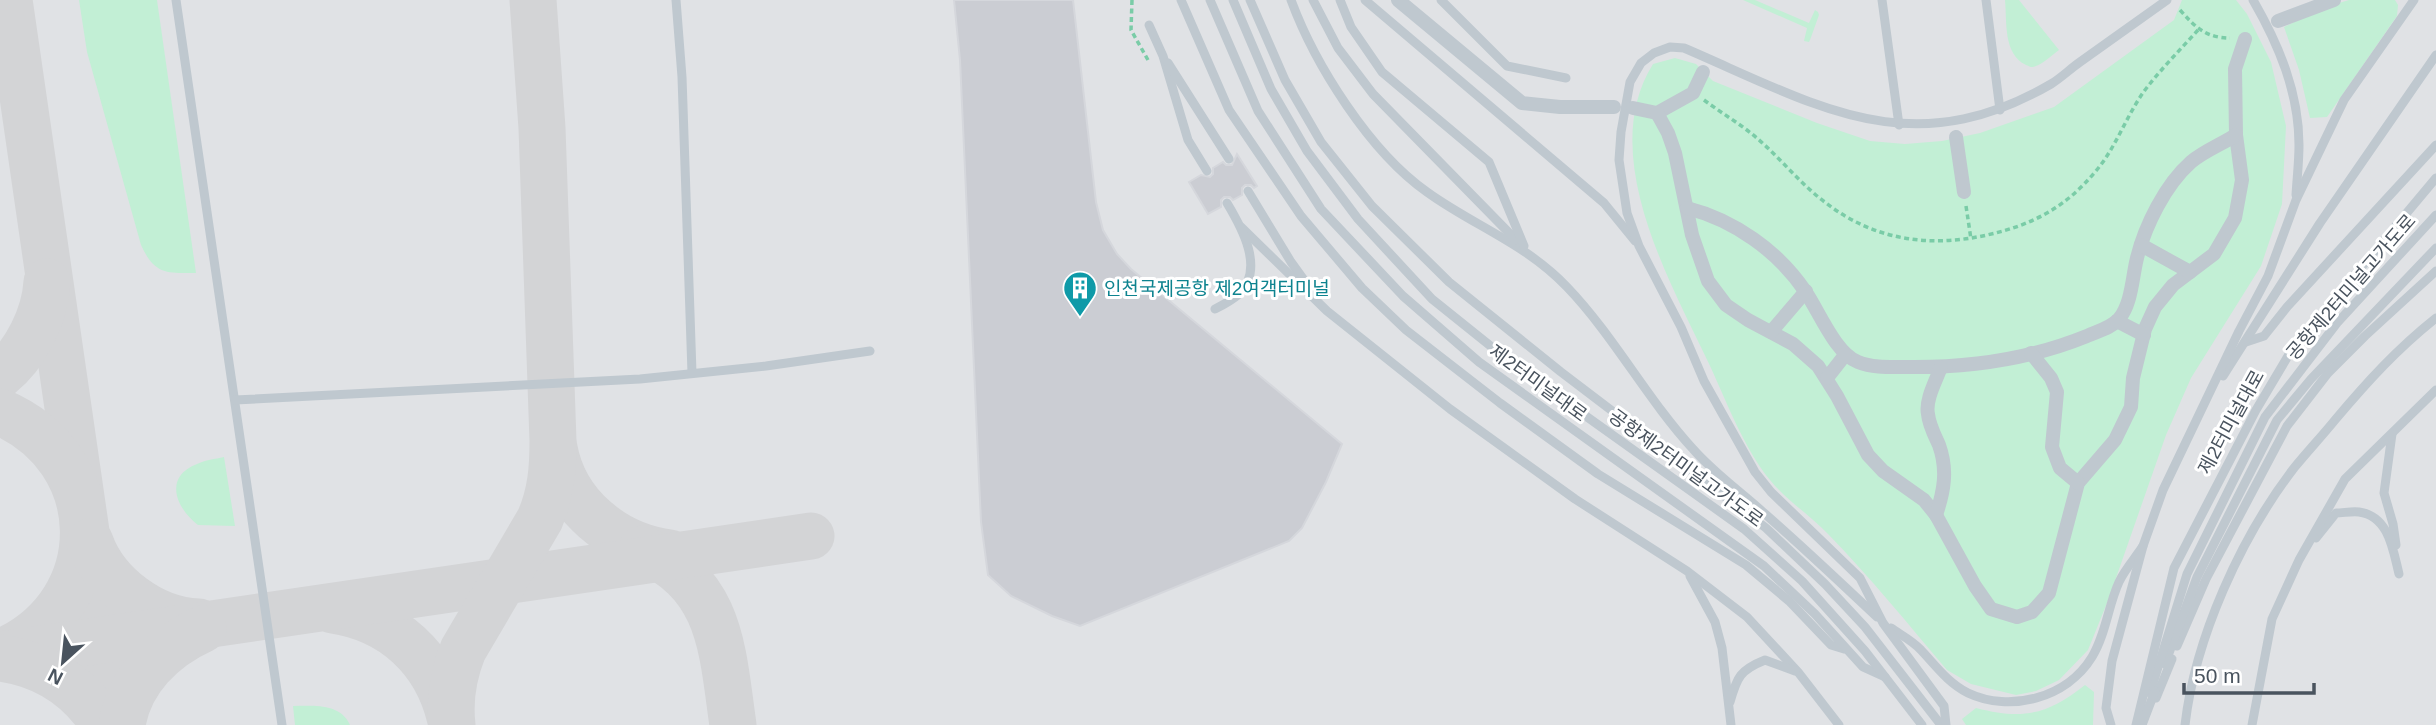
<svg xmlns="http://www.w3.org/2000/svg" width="2436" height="725" font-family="Helvetica,'Noto Sans KR',sans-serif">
	<rect width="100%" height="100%" fill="#f3f1f1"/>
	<!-- airport -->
	<rect fill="#e0e2e5" x="0" y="0" width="2436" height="725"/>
	<!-- green -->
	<g fill="#c2efd5">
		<path d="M79,0H157L196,273C166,273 155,275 141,245L87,52Z"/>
		<path d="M1743,0H1755L1809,23L1815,10L1818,12L1819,15L1810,40L1809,42L1804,41L1807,28Z"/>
		<path d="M2005,0H2019L2059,50C2052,55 2044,63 2036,66C2031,68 2031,67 2026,65C2003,54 2007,22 2005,0Z"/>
		<path d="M2182,0H2236L2247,14L2271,62L2286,126L2282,204L2261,266L2191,378L2166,435L2109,598L2088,650L2059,680L2036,691L2016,695L1971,684L1947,670C1908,624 1870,577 1828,534C1810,515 1786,500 1770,480C1745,450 1727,403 1711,368C1671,283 1596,155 1653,64L1675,58L1696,64L1713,81L1817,123L1870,141L1905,144L1942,141L1980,133L2054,107L2174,20Z"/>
		<path d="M2349,0H2395L2398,5L2397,16L2327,117L2310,118L2299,70L2284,27L2326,7Z"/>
		<path d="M224,457L235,526L198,525C176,508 163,477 197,464C205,460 215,459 224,457Z"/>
		<path d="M2085,685L2094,692L2093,725H1966L1962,719L1976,708C2023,720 2047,715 2085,685Z"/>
		<path d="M293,706C314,706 340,703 350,725H295Z"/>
	</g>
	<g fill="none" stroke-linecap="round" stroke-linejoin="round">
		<!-- taxiway -->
		<g stroke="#d3d4d6" stroke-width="47">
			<path d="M9,0L114,725"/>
			<path d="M0,375C26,354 45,316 47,282"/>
			<path d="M0,412C109,458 112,602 4,651"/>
			<path d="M554,448C564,505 614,546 670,553"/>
			<path d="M90,542C105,585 153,621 199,622"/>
			<path d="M642,549C722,584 722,649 733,725"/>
			<path d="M333,610C393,619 436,659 450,717"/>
			<path d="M0,655L811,536"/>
			<path d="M0,658C45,664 80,687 104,725"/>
			<path d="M122,725C129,680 163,647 203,629"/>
			<path d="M452,725C449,698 453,675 463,650L540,519C551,493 553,469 553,441L542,128L533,0"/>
		</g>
	</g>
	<!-- building -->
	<g fill="#cbcdd3" stroke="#d5d7dc" stroke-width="2">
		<path d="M954,0H1073L1096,202L1103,230L1117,254L1131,269L1342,444L1326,482L1302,528L1289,541L1080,626L1052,616L1011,596L988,575L981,522L960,60Z"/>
		<path d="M1237,154L1257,186L1254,188L1251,185H1245L1242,188V195L1233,200L1230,197H1224L1221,200V207L1208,214L1189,182L1201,175L1210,177L1213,174V168L1223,162L1226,165H1232Z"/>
	</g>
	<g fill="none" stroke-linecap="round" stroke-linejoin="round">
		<!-- path -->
		<g stroke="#7acca7" stroke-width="3.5" stroke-dasharray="5 3.5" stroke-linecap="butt">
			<path d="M1132,0L1131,30L1148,60"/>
			<path d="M2180,10C2195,27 2206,38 2230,38"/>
			<path d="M1704,100C1720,112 1737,122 1752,134C1778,155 1799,183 1826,203C1874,240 1929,248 1987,235C2032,225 2065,208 2095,172C2116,148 2126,116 2145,90C2161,69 2180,50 2198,30"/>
			<path d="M1966,206L1971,239"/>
		</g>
		<!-- service -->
		<g stroke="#bfc8cf" stroke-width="9">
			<path d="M176,0L282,725"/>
			<path d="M676,0L682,77L692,373"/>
			<path d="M1181,0L1229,110L1301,216L1362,288L1406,330L1500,403L1598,474L1746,565L1789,601L1831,645L1844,649"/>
			<path d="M1210,0L1258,111L1321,209L1403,296L1479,362L1764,566L1815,614L1863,667L1885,677"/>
			<path d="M1233,0L1271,89L1307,151L1358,219L1432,299L1513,364L1744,529L1802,581L1865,651L1922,725"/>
			<path d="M1250,0L1285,80L1321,142L1372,206L1449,282L1561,372L1766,528L1825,584L1865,627L1941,725"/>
			<path d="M1291,0C1315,65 1370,152 1427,192C1474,226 1525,243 1567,287C1614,336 1647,399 1693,449C1714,473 1741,492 1764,513C1803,547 1840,582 1877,617"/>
			<path d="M1313,0L1338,48L1373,94L1516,240"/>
			<path d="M1340,0L1351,27L1382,72L1489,162L1524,246"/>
			<path d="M1365,0L1604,203L1635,241"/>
			<path d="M1441,0L1507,66L1566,78"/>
			<path d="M1882,0L1899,125"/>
			<path d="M1986,0L2000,110"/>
			<path d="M2253,0C2279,45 2299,93 2299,145C2299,162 2297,178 2296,195"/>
			<path d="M1149,25L1163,56L1188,140L1207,171"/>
			<path d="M1168,63L1229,159"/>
			<path d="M1248,191L1291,262L1309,287"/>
			<path d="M1241,227L1327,311L1450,409L1575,499L1687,571L1747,617L1798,672L1839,725"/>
			<path d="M1215,309C1223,305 1232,300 1239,294C1265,269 1242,228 1227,203"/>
			<path d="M2246,342L2264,336L2287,307L2436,145"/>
			<path d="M2223,376L2320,223L2436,55"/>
			<path d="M235,400L640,379L766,366L870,351"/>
			<path d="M2392,434L2384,493L2393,524L2396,545"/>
			<path d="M2316,538L2336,513C2343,513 2352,511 2359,512C2389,516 2393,550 2399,574"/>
			<path d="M1690,576L1715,622L1722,648L1731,725"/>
			<path d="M1891,628C1901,635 1913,641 1921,650C1936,666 1948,683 1968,693C2010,713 2067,698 2092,657C2106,634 2108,606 2119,582C2125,569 2136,557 2143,546"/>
			<path d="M2177,646L2206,579L2287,426L2328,373L2365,336L2436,271"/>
			<path d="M2165,664L2197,577L2277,420L2311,379L2436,248"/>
			<path d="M2150,693L2187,574L2265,417L2337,323L2436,215"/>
			<path d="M2156,698L2172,659"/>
			<path d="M1730,702C1737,677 1740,670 1765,660L1795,671"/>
			<path d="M1946,725L1944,706L1883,623L1860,578L1771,492L1755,472L1704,381L1681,327L1639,246L1627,213L1619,160L1621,132L1630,82L1641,63L1654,53L1670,47L1684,48C1817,105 1910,166 2051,84C2061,78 2070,69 2080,62C2109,41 2138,21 2167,0"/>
			<path d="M2111,725L2106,708L2112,661L2143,546L2163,490L2239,331L2268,276L2296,200L2344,100L2414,0"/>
			<path d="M2136,725L2174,568L2256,410L2291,351L2436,178"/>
			<path d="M2142,725L2155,691"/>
			<path d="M2185,725C2195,638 2241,537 2294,468C2307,452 2322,436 2335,420C2367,382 2397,349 2436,318"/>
			<path d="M2252,725L2272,619L2299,560L2345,479L2436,390"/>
		</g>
		<!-- pedestrian -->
		<g stroke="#bfc8cf" stroke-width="14">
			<path d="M1398,0L1522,103L1560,107H1614"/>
			<path d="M2278,21L2334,0"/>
			<path d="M1633,108L1657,113L1693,93L1703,72"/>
			<path d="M1657,113L1668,133L1675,153L1692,235L1708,281L1726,305L1748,320L1793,344L1818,366L1837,396L1868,455L1883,471L1924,500L1936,515L1975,586L1991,609L2017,617L2032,612L2049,593L2078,483L2115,440L2131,407L2133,378L2145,329L2155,307L2173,285L2214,254L2235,218L2242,180L2236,135L2235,69L2245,39"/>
			<path d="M1956,137L1964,192"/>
			<path d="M1687,208C1734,220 1778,251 1805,291C1819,311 1835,353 1858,362C1873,368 1890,367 1905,367C1967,368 2028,360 2087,336C2098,331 2111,328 2119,319C2132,303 2132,278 2137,258C2145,226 2165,185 2191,162C2204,151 2222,144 2236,135"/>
			<path d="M2141,245L2190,272"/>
			<path d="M2117,321L2144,335"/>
			<path d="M1771,332L1806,291"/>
			<path d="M2031,353L2051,378L2057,392L2052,447L2060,468L2078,483"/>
			<path d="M1827,378L1845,355"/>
			<path d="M1936,515C1944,491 1948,470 1939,445C1935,436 1929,425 1928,414C1925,400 1936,381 1941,367"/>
		</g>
	</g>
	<!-- icons -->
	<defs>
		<g id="building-pin" transform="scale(1.75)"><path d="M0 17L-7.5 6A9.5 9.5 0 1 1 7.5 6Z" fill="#0f9aa8" stroke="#fff"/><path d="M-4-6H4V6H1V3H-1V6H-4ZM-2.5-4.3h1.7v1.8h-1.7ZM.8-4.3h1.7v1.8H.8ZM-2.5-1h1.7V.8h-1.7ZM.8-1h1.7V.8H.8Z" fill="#fff"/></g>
	</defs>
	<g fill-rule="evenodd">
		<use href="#building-pin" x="1080" y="288"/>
	</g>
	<g text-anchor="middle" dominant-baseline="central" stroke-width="6" stroke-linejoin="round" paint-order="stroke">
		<!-- street labels -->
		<g font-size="19" fill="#49535e" stroke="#fff">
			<text transform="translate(2351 287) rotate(-49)">공항제2터미널고가도로</text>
			<text transform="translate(1538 383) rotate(36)">제2터미널대로</text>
			<text transform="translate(2231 422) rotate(-61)">제2터미널대로</text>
			<text transform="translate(1686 468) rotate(36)">공항제2터미널고가도로</text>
		</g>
		<!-- culture labels -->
		<g font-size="19" fill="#0d838f" stroke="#fff" text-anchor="start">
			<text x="1104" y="288">인천국제공항 제2여객터미널</text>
		</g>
	</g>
	<!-- north arrow -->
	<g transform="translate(63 662) rotate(207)" stroke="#ffffff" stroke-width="5" paint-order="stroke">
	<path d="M0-5L12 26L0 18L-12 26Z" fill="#49535e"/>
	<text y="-10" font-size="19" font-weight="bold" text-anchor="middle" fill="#49535e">N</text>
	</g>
	<!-- scale -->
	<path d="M2184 683v10h130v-10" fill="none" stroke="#49535e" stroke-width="3.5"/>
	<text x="2194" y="683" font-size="21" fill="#49535e" stroke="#ffffff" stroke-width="5" paint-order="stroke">50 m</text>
</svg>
